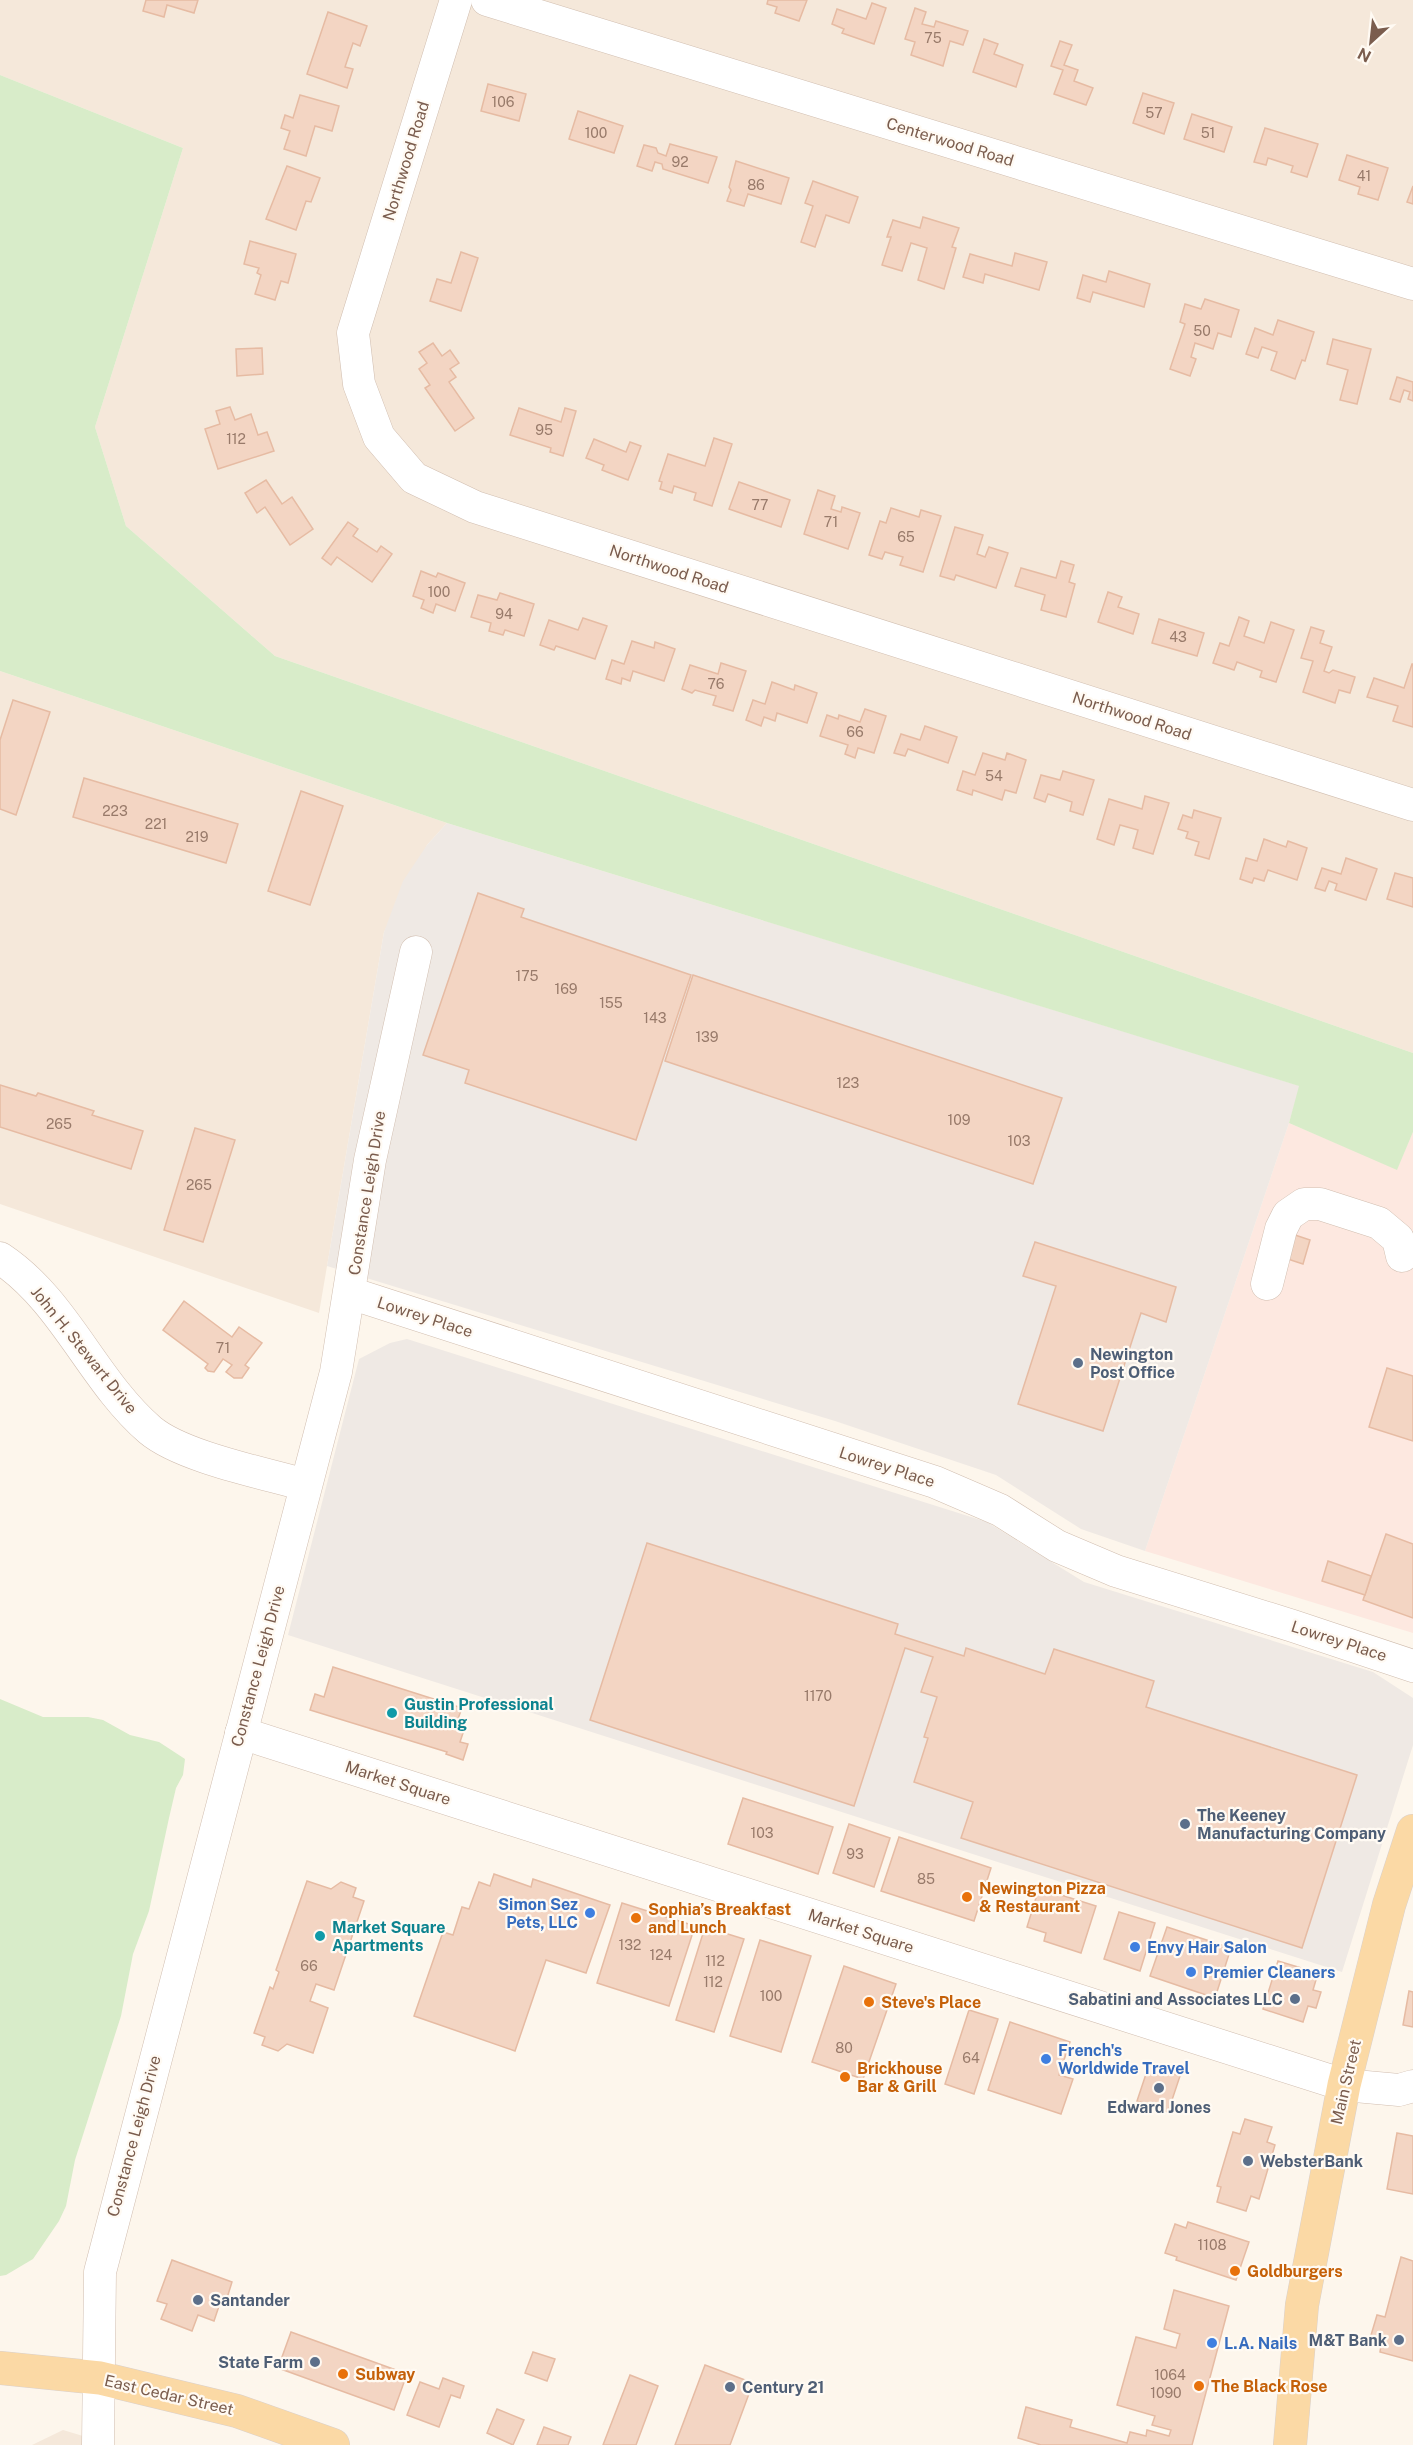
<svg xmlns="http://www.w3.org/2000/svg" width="1413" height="2445" font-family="'Public Sans',sans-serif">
	<rect width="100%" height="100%" fill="#fdf6ec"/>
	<!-- residential -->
	<g fill="#f5e8da">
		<path d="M0,0H1413V1053L275,656L126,526L95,427L183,148L0,75Z"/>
		<path d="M0,671L447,823L427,845L384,932L319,1313L0,1204Z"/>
		<path d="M63,2430L113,2445H32Z"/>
	</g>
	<!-- commercial -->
	<path fill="#fde8e0" d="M1289,1123L1397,1169L1413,1132V1633L1145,1551Z"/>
	<!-- industrial -->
	<g fill="#efe9e4">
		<path d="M447,823L1300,1086L1289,1123L1145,1551L1081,1529L996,1475L835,1421L327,1266L384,932L403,881L427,845Z"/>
		<path d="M407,1339L987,1522L1084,1582L1373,1672L1413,1698V1745L1342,1972L288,1635L359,1359L390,1343Z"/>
	</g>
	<!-- green -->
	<g fill="#d8ecc9">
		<path d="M0,75L183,148L95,427L126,526L275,656L1413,1053V1132L1397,1170L1289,1123L1299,1086L447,823L0,671Z"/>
		<path d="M0,1699L43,1717H88L103,1720L130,1735L159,1742L185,1759L183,1775L176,1788L169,1818L149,1911L133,1954L121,2016L75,2160L66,2206L59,2221L33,2259L6,2275L0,2276Z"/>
	</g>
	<!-- building -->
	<g fill="#f3d5c3" stroke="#e6bba3" stroke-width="1.5">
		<path d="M146,0H198L194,13L167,5L164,17L143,11Z"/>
		<path d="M768,0H807L799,21L775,13L777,7L767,4Z"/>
		<path d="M872,3L886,8L874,44L842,33L844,29L832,24L837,9L866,19Z"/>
		<path d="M915,8L926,12L922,24L934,27L936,21L968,31L963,45L950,41L943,66L911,55L915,42L905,39Z"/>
		<path d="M328,12L367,26L360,46L353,43L345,67L353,69L347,88L307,74Z"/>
		<path d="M984,39L998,44L994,54L1023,65L1016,87L973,72Z"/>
		<path d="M1060,41L1072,45L1064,65L1078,70L1074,81L1093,88L1086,105L1054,94L1063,70L1051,66Z"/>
		<path d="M488,84L526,94L519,121L481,111Z"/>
		<path d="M1143,93L1174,103L1164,134L1133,123Z"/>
		<path d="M300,95L339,106L332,131L315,126L306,156L284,149L290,131L281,128L285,115L293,118Z"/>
		<path d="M578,111L623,126L614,153L569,139Z"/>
		<path d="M1192,114L1232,127L1224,152L1184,139Z"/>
		<path d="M1265,128L1318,144L1307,177L1291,172L1293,166L1268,158L1266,165L1254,162Z"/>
		<path d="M670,144L717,157L708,183L663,169L662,164L655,162L652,171L637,166L644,145L656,148L658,153L666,156Z"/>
		<path d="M1347,155L1388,168L1378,200L1358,194L1360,187L1339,180Z"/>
		<path d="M736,161L789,178L781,204L748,194L744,206L727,201L731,190L729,187Z"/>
		<path d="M287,166L320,178L311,202L306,201L296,230L266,219Z"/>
		<path d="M813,181L858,197L849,223L826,215L815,247L801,242L813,206L805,203Z"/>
		<path d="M1413,186V204L1407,202Z"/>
		<path d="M923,217L959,228L952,247L956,248L944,289L918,280L927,248L911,243L902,271L882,265L891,237H887L893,220L920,228Z"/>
		<path d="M250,241L296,254L288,283L281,281L275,300L255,294L261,275L257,273L259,268L244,264Z"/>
		<path d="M461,252L478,258L461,311L430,301L437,279L451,283Z"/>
		<path d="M1015,253L1047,262L1039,290L985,274L983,283L963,277L970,254L1012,266Z"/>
		<path d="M1109,271L1150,284L1144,307L1093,292L1090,302L1077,298L1083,275L1106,282Z"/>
		<path d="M1205,299L1239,310L1231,337L1218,333L1213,349L1195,343L1191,357L1196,359L1190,376L1170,369L1185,324L1180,322L1185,304L1201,309Z"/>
		<path d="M1278,320L1314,332L1305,361L1302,360L1295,379L1271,370L1277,352L1262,347L1258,358L1246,354L1255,328L1273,335Z"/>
		<path d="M1333,339L1371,349L1357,404L1340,400L1348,370L1327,364Z"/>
		<path d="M433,343L442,356L450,350L459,363L450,369L456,377L449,382L474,418L455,431L425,388L430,385L419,369L427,363L419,352Z"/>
		<path d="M262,348L263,374L237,376L236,349Z"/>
		<path d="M1397,377L1413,382V401L1408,399L1410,392L1404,390L1400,402L1390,399Z"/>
		<path d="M230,407L235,420L251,414L258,435L267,432L274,451L218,469L205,429L220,424L216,411Z"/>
		<path d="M519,408L561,422L565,408L576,411L563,456L550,452L551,448L510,435Z"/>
		<path d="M714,438L732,444L712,506L694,500L696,493L674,486L672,493L660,489L662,482L659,481L668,454L705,466Z"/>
		<path d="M594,439L626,452L630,442L641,446L628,480L602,470L604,465L586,458Z"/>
		<path d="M266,480L282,504L292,497L313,529L290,545L265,507L257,513L245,493Z"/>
		<path d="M739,482L790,500L781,527L729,509Z"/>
		<path d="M818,490L835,496L831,509L841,512L842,507L860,513L848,549L804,534Z"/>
		<path d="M891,508L919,517L921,510L941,516L923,572L900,565L903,557L885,552L882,559L869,555L880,521L886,523Z"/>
		<path d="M348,522L358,529L353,536L377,552L381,546L392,554L372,582L337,557L331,565L322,558Z"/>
		<path d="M955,527L983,535L977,554L985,557L989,547L1008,553L996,588L956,575L954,580L940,576Z"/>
		<path d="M1061,561L1074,565L1069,582L1075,584L1066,617L1041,610L1045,595L1015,586L1021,568L1056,578Z"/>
		<path d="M421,571L436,577L438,573L465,583L455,611L436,604L433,613L421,608L424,600L413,596Z"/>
		<path d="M1108,592L1122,597L1118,607L1139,614L1133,634L1098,622Z"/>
		<path d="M500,593L534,604L524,636L505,630L503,635L489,631L491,623L471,617L478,595L497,600Z"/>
		<path d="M1239,617L1249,621L1244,636L1264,643L1271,622L1294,630L1276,682L1260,677L1262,671L1237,662L1234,670L1213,663L1220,643L1229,646Z"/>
		<path d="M583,618L607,626L595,659L556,646L554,650L540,645L549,620L578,630Z"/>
		<path d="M1159,619L1204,633L1197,656L1152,643Z"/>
		<path d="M1311,627L1324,631L1320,643L1332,647L1324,671L1329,673L1333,670L1355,677L1350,693L1339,690L1335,703L1303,692L1313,661L1301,658Z"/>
		<path d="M632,641L654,648L655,642L675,649L664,681L633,671L630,681L622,678L621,684L606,679L612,660L624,664Z"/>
		<path d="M721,663L746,671L733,711L713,705L716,696L695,690L692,693L682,689L690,665L718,674Z"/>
		<path d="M1412,664H1413V727L1393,721L1398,706L1367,697L1374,678L1404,688Z"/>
		<path d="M772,682L794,690L795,685L817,693L807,723L777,713L775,721L764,717L761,726L746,720L753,700L765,704Z"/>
		<path d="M13,700L50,712L16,815L0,809V740Z"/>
		<path d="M865,709L886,716L874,753L858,748L855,758L845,754L848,745L820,736L827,715L838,719L839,715L860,722Z"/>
		<path d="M925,726L957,737L948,763L908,749L905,756L894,753L901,734L920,740Z"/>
		<path d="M983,753L1005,760L1007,753L1026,760L1016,793L1005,790L1002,800L973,790L972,795L957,790L963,771L975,775Z"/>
		<path d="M1063,771L1094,780L1083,815L1070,811L1072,802L1048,794L1045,802L1034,798L1041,775L1060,780Z"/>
		<path d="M84,778L238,824L226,863L73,817Z"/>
		<path d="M301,791L343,806L310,905L268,891Z"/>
		<path d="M1145,796L1169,803L1153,854L1133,848L1138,830L1120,825L1114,845L1097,839L1109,799L1142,809Z"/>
		<path d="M1194,810L1221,818L1209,859L1195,855L1199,842L1186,838L1188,832L1178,829L1183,815L1192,818Z"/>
		<path d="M1264,839L1286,847L1288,841L1307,848L1297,880L1268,870L1264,881L1254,878L1252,883L1240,879L1246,858L1257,861Z"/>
		<path d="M1346,858L1377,869L1366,900L1335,890L1337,884L1329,881L1325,891L1315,888L1322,868L1341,874Z"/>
		<path d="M1395,873L1413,878V907L1387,899Z"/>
		<path d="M478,893L524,909L521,917L691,975L636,1140L465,1083L469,1070L423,1055Z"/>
		<path d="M693,975L1062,1098L1033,1184L665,1061Z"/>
		<path d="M0,1085L36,1096L38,1093L94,1111L92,1115L143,1131L131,1169L0,1127Z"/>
		<path d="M195,1128L235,1140L203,1242L164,1230Z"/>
		<path d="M1271,1227L1310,1240L1303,1264L1263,1251Z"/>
		<path d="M1035,1242L1176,1287L1166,1322L1141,1313L1103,1431L1018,1404L1056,1286L1023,1276Z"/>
		<path d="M184,1301L232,1337L239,1327L262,1343L245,1365L249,1368L242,1378H234L226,1372L232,1365L223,1359L214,1372L208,1371L205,1368L208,1364L163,1330Z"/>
		<path d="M1387,1368L1413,1376V1441L1369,1427Z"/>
		<path d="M1386,1534L1413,1544V1618L1363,1600Z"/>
		<path d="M647,1543L898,1624L895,1634L964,1656L966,1648L1045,1674L1054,1649L1154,1681L1146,1707L1357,1775L1302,1948L961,1838L973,1802L914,1782L928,1738L924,1737L937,1697L921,1692L933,1657L905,1648L854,1806L590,1720Z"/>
		<path d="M1328,1561L1371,1576L1365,1595L1322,1581Z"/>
		<path d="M333,1667L462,1708L456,1724L465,1727L460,1742L468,1744L463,1760L446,1754L447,1752L310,1710L315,1694L324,1697Z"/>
		<path d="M743,1798L833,1827L818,1874L728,1844Z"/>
		<path d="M849,1824L890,1838L874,1887L833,1873Z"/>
		<path d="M899,1837L991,1868L974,1921L881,1891Z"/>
		<path d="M494,1874L531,1887L533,1879L610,1905L586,1973L546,1960L515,2051L414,2016L443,1932L453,1935L462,1907L469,1909L479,1882L490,1886Z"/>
		<path d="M307,1881L331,1889L341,1882L356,1888L353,1897L364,1901L334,1990L316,1984L310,2001L328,2008L313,2053L287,2044L278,2051L262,2045L265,2037L254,2033L270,1987L273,1989L279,1972L276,1970Z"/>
		<path d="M1039,1888L1096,1906L1081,1953L1044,1941L1046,1933L1027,1927Z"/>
		<path d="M622,1903L695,1926L669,2006L597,1983Z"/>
		<path d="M1119,1912L1155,1923L1140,1971L1104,1959Z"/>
		<path d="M705,1927L744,1939L714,2032L676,2020Z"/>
		<path d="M1167,1927L1231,1948L1215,1998L1150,1976Z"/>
		<path d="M760,1940L811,1956L781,2052L730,2036Z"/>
		<path d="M1278,1961L1318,1973L1313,1990L1321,1992L1316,2008L1308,2006L1303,2022L1263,2009Z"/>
		<path d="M844,1966L896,1984L863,2079L812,2062Z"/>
		<path d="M1409,1991L1413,1992V2027L1403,2025Z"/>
		<path d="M969,2010L998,2019L974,2094L945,2084Z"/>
		<path d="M1010,2022L1070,2042L1059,2075L1073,2079L1061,2114L988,2090Z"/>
		<path d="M1149,2065L1180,2076L1168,2112L1137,2101Z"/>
		<path d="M1245,2119L1272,2127L1267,2142L1275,2145L1259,2199L1251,2196L1246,2211L1217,2202L1221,2187L1217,2186L1233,2132L1240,2134Z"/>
		<path d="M1397,2133L1413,2136V2194L1387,2189Z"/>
		<path d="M1188,2222L1249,2242L1236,2280L1176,2260L1177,2257L1165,2253L1175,2224L1186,2228Z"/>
		<path d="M1401,2257L1413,2261V2361L1380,2352L1381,2345L1369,2342L1377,2315L1385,2317Z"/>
		<path d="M172,2260L232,2282L227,2298L219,2295L215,2305L219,2306L214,2321L198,2315L192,2331L161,2319L167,2304L157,2301Z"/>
		<path d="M1174,2290L1229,2306L1192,2445H1041L1018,2438L1026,2407L1072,2420L1070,2427L1127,2443L1130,2432L1146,2436L1147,2430L1169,2436L1171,2430L1152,2425L1155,2416L1117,2405L1136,2337L1176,2348L1180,2334L1164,2329Z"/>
		<path d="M291,2332L407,2374L394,2410L278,2368Z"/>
		<path d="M533,2352L555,2359L547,2381L525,2373Z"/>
		<path d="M705,2365L753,2383L730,2445H675Z"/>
		<path d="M630,2375L658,2386L636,2445H603Z"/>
		<path d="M443,2378L464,2386L460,2398L451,2395L439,2427L407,2415L420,2382L439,2389Z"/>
		<path d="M497,2409L524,2420L513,2445L487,2433Z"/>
		<path d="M544,2427L571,2437L568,2445H537Z"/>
	</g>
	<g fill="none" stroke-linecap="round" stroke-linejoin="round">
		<!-- minor casing -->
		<g stroke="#d1beb0" stroke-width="33">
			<g id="minor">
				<path d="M456,0L353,333L359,384L379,437L414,478L475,507L1413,805"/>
				<path d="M487,0L1413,284"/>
				<path d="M0,1258C65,1301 92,1380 150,1430C182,1457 264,1473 305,1485"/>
				<path d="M1267,1284L1281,1229L1288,1215L1304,1204H1320L1379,1223L1398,1239L1402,1256"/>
				<path d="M350,1293L935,1482L1000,1510L1057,1546L1116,1571L1293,1626L1413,1666"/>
				<path d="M241,1733L1344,2085L1399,2090L1413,2086"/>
				<path d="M98,2445L100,2272L336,1372L370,1160L416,952"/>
			</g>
		</g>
		<!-- major casing -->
		<g stroke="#dad1cd" stroke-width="34">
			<g id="major">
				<path d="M0,2368L100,2378L237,2411L333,2445"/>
				<path d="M1290,2445L1302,2305L1344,2085L1389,1905L1413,1831"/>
			</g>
		</g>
		<!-- minor -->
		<use href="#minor" stroke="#fff" stroke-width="32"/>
		<!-- major -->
		<use href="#major" stroke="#fbd9a5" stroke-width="33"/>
	</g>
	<!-- markers -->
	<g fill="#5c6f8a" stroke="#fffaf3" stroke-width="2">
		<circle cx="1078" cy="1363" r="6"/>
		<circle cx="1185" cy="1824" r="6"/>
		<circle cx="1295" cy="1999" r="6"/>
		<circle cx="1159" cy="2088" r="6"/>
		<circle cx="1248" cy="2161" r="6"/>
		<circle cx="198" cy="2300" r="6"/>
		<circle cx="1399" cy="2340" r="6"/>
		<circle cx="315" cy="2362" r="6"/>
		<circle cx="730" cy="2387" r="6"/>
	</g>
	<g fill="#0f9aa8" stroke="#fffaf3" stroke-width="2">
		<circle cx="392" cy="1713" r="6"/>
		<circle cx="320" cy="1936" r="6"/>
	</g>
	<g fill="#e8710a" stroke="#fffaf3" stroke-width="2">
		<circle cx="967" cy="1897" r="6"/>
		<circle cx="636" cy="1918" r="6"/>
		<circle cx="869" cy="2002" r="6"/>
		<circle cx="845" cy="2077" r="6"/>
		<circle cx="1235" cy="2271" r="6"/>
		<circle cx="343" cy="2374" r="6"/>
		<circle cx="1199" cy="2386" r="6"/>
	</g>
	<g fill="#3f7fe0" stroke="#fffaf3" stroke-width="2">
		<circle cx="590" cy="1913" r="6"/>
		<circle cx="1135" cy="1947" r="6"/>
		<circle cx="1191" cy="1972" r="6"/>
		<circle cx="1046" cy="2059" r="6"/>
		<circle cx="1212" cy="2343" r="6"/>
	</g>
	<g text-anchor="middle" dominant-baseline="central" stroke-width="4.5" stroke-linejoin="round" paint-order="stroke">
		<!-- number labels -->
		<g font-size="14" fill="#987a6a">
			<text x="933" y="38">75</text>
			<text x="503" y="102">106</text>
			<text x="1154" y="113">57</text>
			<text x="596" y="133">100</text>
			<text x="1208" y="133">51</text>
			<text x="680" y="162">92</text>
			<text x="1364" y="176">41</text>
			<text x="756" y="185">86</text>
			<text x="1202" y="331">50</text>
			<text x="544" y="430">95</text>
			<text x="236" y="439">112</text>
			<text x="760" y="505">77</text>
			<text x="831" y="522">71</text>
			<text x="906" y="537">65</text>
			<text x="439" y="592">100</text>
			<text x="504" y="614">94</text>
			<text x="1178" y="637">43</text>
			<text x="716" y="684">76</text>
			<text x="855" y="732">66</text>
			<text x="994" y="776">54</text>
			<text x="115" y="811">223</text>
			<text x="156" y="824">221</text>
			<text x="197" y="837">219</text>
			<text x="527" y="976">175</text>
			<text x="566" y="989">169</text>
			<text x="611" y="1003">155</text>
			<text x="655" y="1018">143</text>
			<text x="707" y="1037">139</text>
			<text x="848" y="1083">123</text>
			<text x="959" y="1120">109</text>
			<text x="59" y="1124">265</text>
			<text x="1019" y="1141">103</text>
			<text x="199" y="1185">265</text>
			<text x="223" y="1348">71</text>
			<text x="818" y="1696">1170</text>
			<text x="762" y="1833">103</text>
			<text x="855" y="1854">93</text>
			<text x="926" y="1879">85</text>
			<text x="630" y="1945">132</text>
			<text x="661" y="1955">124</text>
			<text x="715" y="1961">112</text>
			<text x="309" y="1966">66</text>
			<text x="713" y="1982">112</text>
			<text x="771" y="1996">100</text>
			<text x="844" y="2048">80</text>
			<text x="971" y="2058">64</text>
			<text x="1212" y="2245">1108</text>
			<text x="1170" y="2375">1064</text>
			<text x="1166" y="2393">1090</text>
		</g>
		<!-- street labels -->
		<g font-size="16" fill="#7a5c4d" stroke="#fffaf3">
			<text transform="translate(950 142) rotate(17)">Centerwood Road</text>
			<text transform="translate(406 161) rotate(-73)">Northwood Road</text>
			<text transform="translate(669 569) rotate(18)">Northwood Road</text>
			<text transform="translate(1132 716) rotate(18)">Northwood Road</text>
			<text transform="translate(367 1193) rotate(-81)">Constance Leigh Drive</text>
			<text transform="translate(425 1317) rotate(18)">Lowrey Place</text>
			<text transform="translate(84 1350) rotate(51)">John H. Stewart Drive</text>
			<text transform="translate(887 1467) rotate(18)">Lowrey Place</text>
			<text transform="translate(1339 1641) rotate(18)">Lowrey Place</text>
			<text transform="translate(258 1666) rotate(-75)">Constance Leigh Drive</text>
			<text transform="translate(398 1783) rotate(18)">Market Square</text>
			<text transform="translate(861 1931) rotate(18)">Market Square</text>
			<text transform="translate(1346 2082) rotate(-77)">Main Street</text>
			<text transform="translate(134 2136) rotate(-75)">Constance Leigh Drive</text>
			<text transform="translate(169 2395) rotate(13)">East Cedar Street</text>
		</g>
		<!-- service labels -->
		<g font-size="16" font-weight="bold" fill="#4e5e75" stroke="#fffaf3" text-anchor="start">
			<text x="1090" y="1354">Newington<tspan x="1090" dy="18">Post Office</tspan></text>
			<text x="1197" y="1815">The Keeney<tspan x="1197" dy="18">Manufacturing Company</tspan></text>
			<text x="1283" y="1999" text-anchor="end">Sabatini and Associates LLC</text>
			<text x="1159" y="2107" text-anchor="middle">Edward Jones</text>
			<text x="1260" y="2161">WebsterBank</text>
			<text x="210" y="2300">Santander</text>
			<text x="1387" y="2340" text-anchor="end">M&amp;T Bank</text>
			<text x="303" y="2362" text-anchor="end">State Farm</text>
			<text x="742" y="2387">Century 21</text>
		</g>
		<!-- culture labels -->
		<g font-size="16" font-weight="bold" fill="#0d838f" stroke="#fffaf3" text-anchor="start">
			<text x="404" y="1704">Gustin Professional<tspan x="404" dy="18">Building</tspan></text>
			<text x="332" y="1927">Market Square<tspan x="332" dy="18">Apartments</tspan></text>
		</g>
		<!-- food labels -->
		<g font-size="16" font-weight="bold" fill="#c56008" stroke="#fffaf3" text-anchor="start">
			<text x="979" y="1888">Newington Pizza<tspan x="979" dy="18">&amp; Restaurant</tspan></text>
			<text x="648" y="1909">Sophia’s Breakfast<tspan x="648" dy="18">and Lunch</tspan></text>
			<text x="881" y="2002">Steve's Place</text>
			<text x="857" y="2068">Brickhouse<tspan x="857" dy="18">Bar &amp; Grill</tspan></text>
			<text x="1247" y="2271">Goldburgers</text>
			<text x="355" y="2374">Subway</text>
			<text x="1211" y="2386">The Black Rose</text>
		</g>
		<!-- shop labels -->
		<g font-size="16" font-weight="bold" fill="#366cbe" stroke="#fffaf3" text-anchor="start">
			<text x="578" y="1904" text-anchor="end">Simon Sez<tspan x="578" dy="18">Pets, LLC</tspan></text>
			<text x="1147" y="1947">Envy Hair Salon</text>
			<text x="1203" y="1972">Premier Cleaners</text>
			<text x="1058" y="2050">French's<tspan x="1058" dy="18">Worldwide Travel</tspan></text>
			<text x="1224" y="2343">L.A. Nails</text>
		</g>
	</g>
	<!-- north arrow -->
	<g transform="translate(1371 42) rotate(207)" stroke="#fffaf3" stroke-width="4.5" paint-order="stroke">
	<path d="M0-4.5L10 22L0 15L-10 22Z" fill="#7a5c4d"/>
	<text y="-9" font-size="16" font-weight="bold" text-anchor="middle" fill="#7a5c4d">N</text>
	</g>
</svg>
